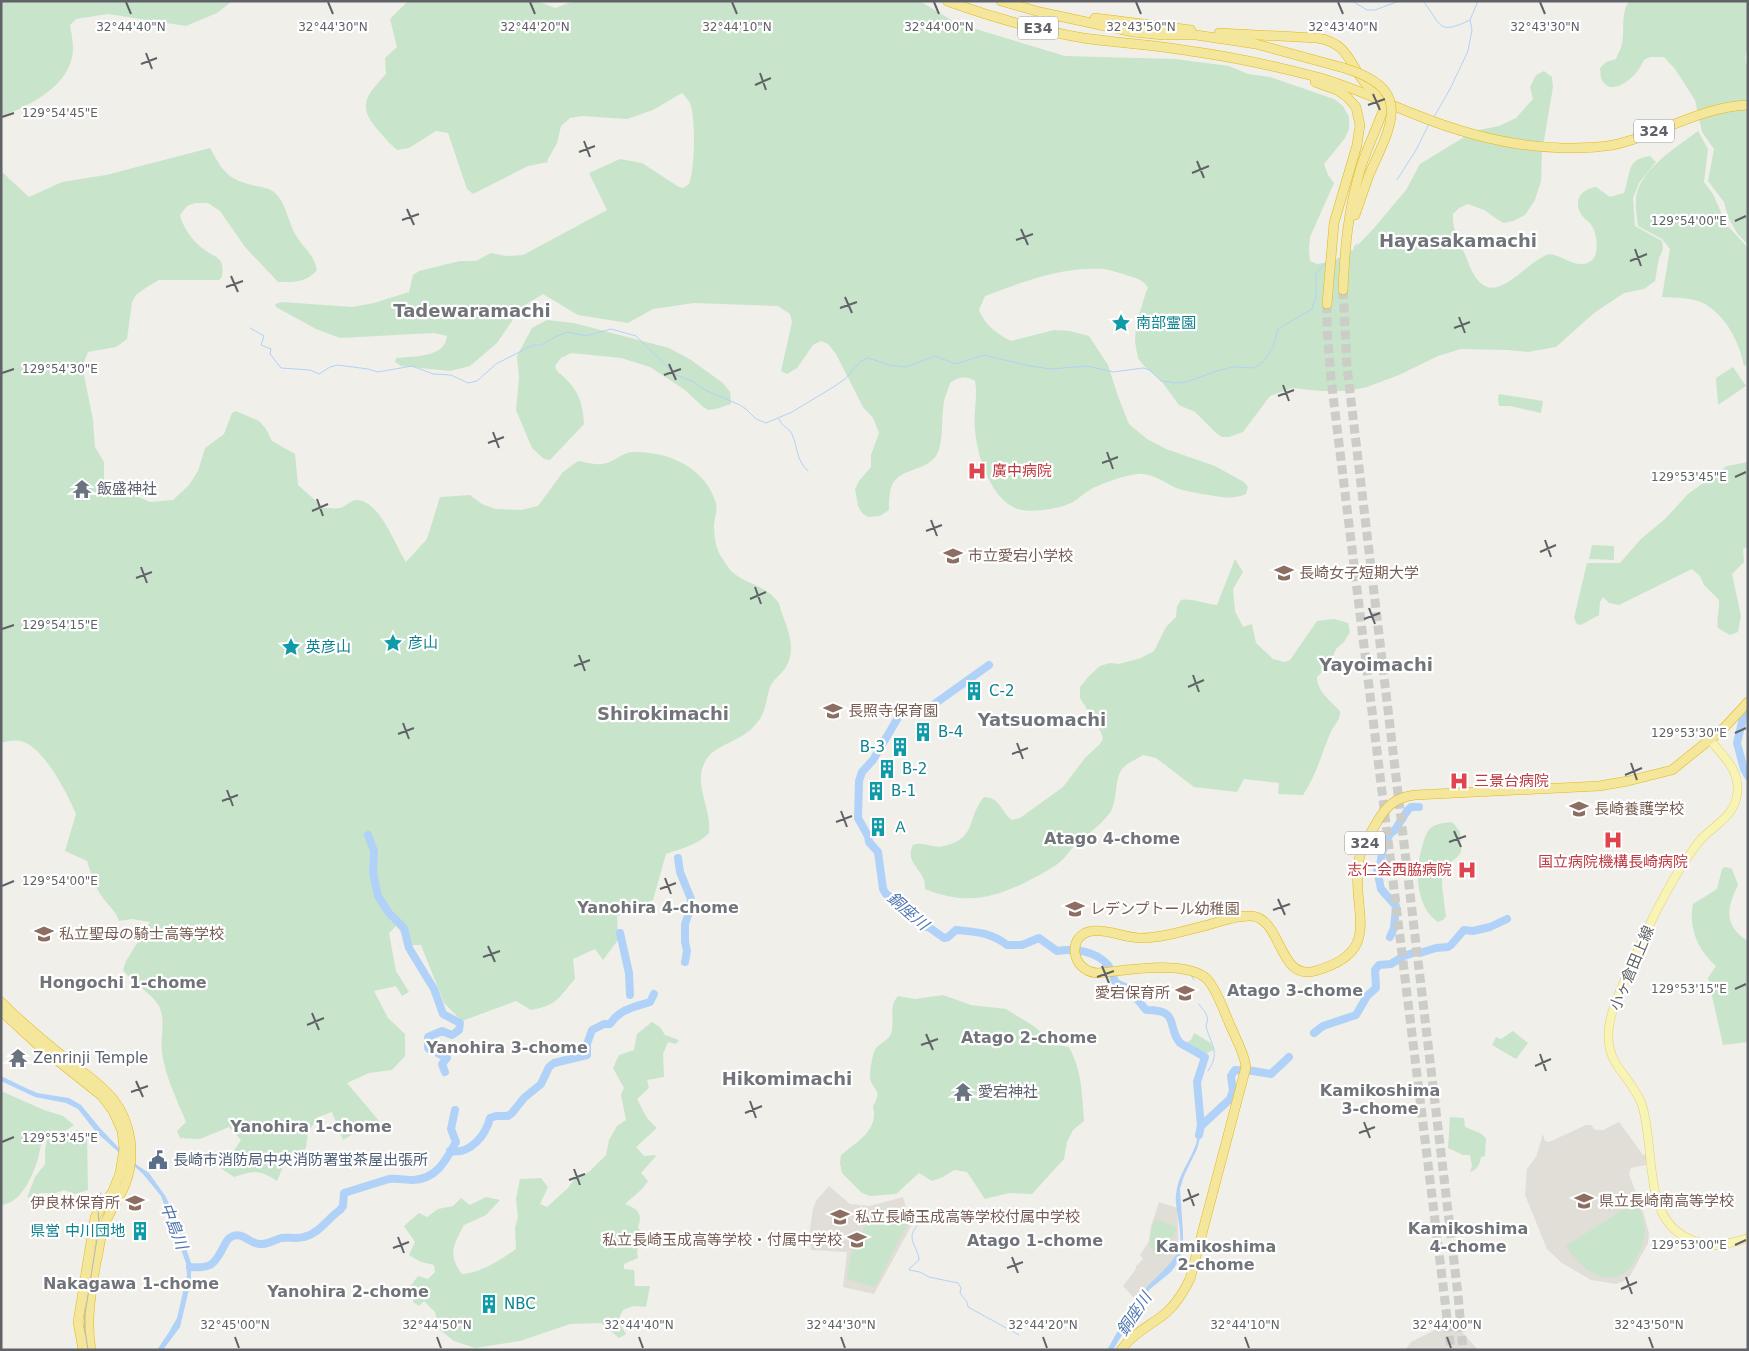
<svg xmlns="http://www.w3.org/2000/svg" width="1749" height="1351" font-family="'DejaVu Sans','Noto Sans JP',sans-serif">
	<rect width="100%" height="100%" fill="#f0efe9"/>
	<!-- education -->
	<g fill="#e0ded7">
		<path d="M1619,1122L1643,1155H1646V1165L1631,1168L1629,1174L1642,1208L1649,1233L1648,1243L1630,1276L1624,1281L1616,1284L1591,1280L1562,1263L1547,1249L1525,1195L1527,1169L1536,1157L1543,1134L1545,1141L1549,1142L1586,1125H1591L1595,1130H1603Z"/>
		<path d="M829,1186L850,1204L870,1206L903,1197L908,1215L914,1221L874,1294L843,1287L847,1252L811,1250L810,1229L813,1209L816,1201Z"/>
		<path d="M1159,1202L1177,1208L1179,1250L1164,1272L1142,1292L1137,1301L1123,1286L1136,1269V1266L1143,1259L1140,1255L1149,1241L1151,1226Z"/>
		<path d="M1455,1324L1478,1350H1405L1411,1342L1445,1325Z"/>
	</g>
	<!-- green -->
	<g fill="#c8e5cb">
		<path d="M1,1H232L217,13L186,26L108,14L76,19L70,25C71,32 73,40 73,48C73,85 30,105 1,117Z"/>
		<path d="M408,1H537L555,8L574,1H920L956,23L1065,56L1175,59L1229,66L1248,74L1270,77L1334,99L1343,106L1349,117V129L1345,138L1324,164L1328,175L1334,183L1310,237L1309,250L1310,261L1317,264L1331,262L1353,250L1374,228L1406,190L1420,164L1474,131L1499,126L1516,118L1533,99L1530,87L1536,75L1544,71L1552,77L1553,87L1542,152L1541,181L1535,200L1525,215L1513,221L1503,223L1484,210L1468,204L1459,208L1453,214C1452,233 1462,245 1468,262C1490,319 1519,265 1549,254C1561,255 1571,265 1583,264C1588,264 1593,260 1595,256C1598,247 1597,234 1592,226C1589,221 1584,219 1581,214C1573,200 1581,189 1596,187L1610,197L1624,193C1631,173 1626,159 1650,156L1656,162L1639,183L1633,198L1635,226L1662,241L1663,249L1659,258L1655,281L1644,289L1624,293L1594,313L1556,347L1528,352L1508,350L1461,349L1438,356L1399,375L1367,387L1348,391H1320L1292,388L1270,396L1243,432L1229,437H1222L1216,433L1195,412L1179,405L1162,382L1144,366L1138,358L1135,342L1136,325L1146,292L1148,288C1143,279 1135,278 1126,275C1119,273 1111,270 1104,269C1061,266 1023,282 985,296L979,310C985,325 997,334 1011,341L1054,330L1070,331L1089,336L1108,365L1119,399L1129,424L1147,439L1166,449L1215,466L1244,482L1248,487L1246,494C1229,501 1219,496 1202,494C1193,492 1185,491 1176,488C1164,482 1150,472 1137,474C1125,475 1104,483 1093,488C1085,492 1079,499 1071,503C1058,509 1029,514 1015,508C990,497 977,455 975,430C973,413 978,397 975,381C967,375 957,377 950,383C948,390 945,396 944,402C941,417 944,445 936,456C925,471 903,468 893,483C889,490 889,502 889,510L880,516L868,517L862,513L858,506L855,489L859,481L871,467V455L879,433L873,418L863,407L836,354L828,344L821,341L813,345L797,368L787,374L781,371L792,322L790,314L778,306L694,303L653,309L628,323L578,315L543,294L521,308L497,343L470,366L450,371L401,366L395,362L396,358C414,356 445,358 447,336L434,333L340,338L316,329L276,307L275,304L282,302L352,307L374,303L409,292L413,275L419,271L460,261H476L491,253L506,256L523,255L607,210L589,173L620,159L642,163L679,187L683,188L689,184C695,168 696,119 690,103C688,100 685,96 682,93L653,110L627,119L582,116L570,118L561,126L557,143L547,161L548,162L528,166L473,194L467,189L448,133L436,131L409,148L397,150C390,144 384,137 378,130C356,105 367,95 386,74L385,58L397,47L390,19Z"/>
		<path d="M1630,1H1748V49C1745,55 1744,60 1748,66V245L1737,233L1728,217L1724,202L1708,181L1714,149L1702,132L1695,100L1675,69L1664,57H1650L1644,60C1641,65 1639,70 1635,74C1627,83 1610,95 1602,80C1600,77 1601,72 1600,68L1606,62L1616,59C1618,54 1621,49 1622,44C1625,31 1620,11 1630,1Z"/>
		<path d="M1698,131L1708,149L1704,182L1713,194L1726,224L1748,248V364L1744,366C1740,343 1726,316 1705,304C1693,297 1675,298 1662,297L1670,249L1662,239L1638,226C1637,217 1635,207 1636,198C1639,170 1677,147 1698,131Z"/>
		<path d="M210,148C224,173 227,179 256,186C261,187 269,188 274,192C286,202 288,221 295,234C303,248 314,254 317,270C306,283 294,282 278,282L245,247L220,211L208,203H195L187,206L180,215C182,226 193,241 202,248C216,259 225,256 222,277L219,280H159L147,287L136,295L132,302L127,339L116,347L88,352L84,362L83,370L93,420L95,447L104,462V481L150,502L173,500L189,485L198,471L205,448L224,434L232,413L236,411L259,421L266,429L272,441L295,454L298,485L324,508C329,508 336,509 340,508C347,506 350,500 357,500C380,501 395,545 406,562L427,539L440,497L470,495L482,504L495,509L521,510L538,506L563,472L578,461C585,462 594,465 601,464C612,464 621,453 632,452C668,451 705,467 716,503C718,511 714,518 714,526C714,536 716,550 722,558C726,564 730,571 736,575C749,584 769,588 778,602C780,605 781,612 783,616C789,633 796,649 786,667C782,674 773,679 770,687C765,702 767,712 755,725C743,740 717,745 708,757C690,781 712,807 709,833C698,845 682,848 666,854L653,900L617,916L618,940L603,960L595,949L573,959L575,979C558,998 558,1005 531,1010L516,1001L462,1021L444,1003L421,945H412L396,926L389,933L396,971L409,992L402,996L396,986L374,991L388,1018L405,1034V1056L392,1070L369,1073L347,1083L380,1122L363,1128L343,1140L332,1112L318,1117L308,1132L306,1148L298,1158L285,1162L277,1181C259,1169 254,1171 234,1177L217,1166L224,1162L227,1154L233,1152L241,1140L229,1127L200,1139L180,1138L177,1131L186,1122C177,1099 165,1077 162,1052C160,1037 166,1020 159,1006C151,992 133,984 123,970L126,961L150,922L132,919L119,921C115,909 107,905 101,895C94,885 91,873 87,861L65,851L76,814C67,793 44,747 21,741C14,740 7,741 1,743V171L29,197L62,182L106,175Z"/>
		<path d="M547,320L574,323L669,348L691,360L723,383L730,392L731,404L716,409L708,410L702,406L685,390L650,367L621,358L571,353L561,358L555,366C557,373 560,373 565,378C579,391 583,405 584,424L550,460L544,459L532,448L516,410L519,378L517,356L532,328Z"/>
		<path d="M1733,367L1746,386L1718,405L1716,378Z"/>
		<path d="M1499,394L1543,401L1541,413L1510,406H1499L1498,399Z"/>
		<path d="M1748,462V547L1743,549L1744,562L1732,574L1741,616L1738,632L1730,635L1718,628C1716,618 1720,610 1719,600L1704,585L1700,576L1692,569L1619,605L1609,603L1603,597L1600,602L1599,615L1581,625L1577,624L1574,618L1587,563H1620L1641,539L1665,519L1688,494L1727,466Z"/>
		<path d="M1592,545L1614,546V560L1589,559Z"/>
		<path d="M1235,559L1243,572L1233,589L1235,611L1243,627L1252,624L1256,643L1273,659L1285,662L1290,660L1317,621L1334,619L1348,623L1350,632L1344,642L1336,649L1330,664L1317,677C1317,692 1331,701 1340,711C1341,719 1335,724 1331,731C1322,753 1316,776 1303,795L1278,794L1279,783L1244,779L1237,792L1194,787L1156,758L1143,755C1137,759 1129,762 1124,767C1113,777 1119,801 1109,814C1100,826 1086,835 1075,845C1070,850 1066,857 1060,862C1050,870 1036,877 1024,883C989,900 962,904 925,889C925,886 925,883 924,880C920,868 905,861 913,845C923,841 934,849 944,846C978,838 966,818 984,797C1000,797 1001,812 1012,820L1020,818L1063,787L1085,758L1100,744L1103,739L1101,732L1080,698V687L1089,676L1100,666L1110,663L1119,664L1141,658L1154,651L1166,627L1176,617L1177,606L1181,600C1193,598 1204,604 1217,605Z"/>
		<path d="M1451,822L1454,824L1460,832C1459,840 1464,849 1459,855C1454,862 1445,863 1443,872C1440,881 1445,906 1446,916L1443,920L1438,922C1415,906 1415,871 1422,847C1424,840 1426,831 1432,827C1438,823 1445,823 1451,822Z"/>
		<path d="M1725,867L1732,869L1738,885C1726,909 1724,926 1748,941V1042L1723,1045L1708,978L1716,966C1698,951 1688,927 1693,904L1717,889L1722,869Z"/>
		<path d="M943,995L971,1005L1006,1009L1032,1025L1057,1045L1069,1047C1082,1071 1082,1094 1084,1121L1073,1130L1067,1142L1064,1159L1032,1194L1009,1193L985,1199L967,1172L954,1170L943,1177L932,1181L919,1173L896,1194L870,1196L862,1193L842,1173L840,1163L841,1155C858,1141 879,1130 873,1106C884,1088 871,1090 870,1077C870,1071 872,1052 877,1047C882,1042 891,1039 892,1030C894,1019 889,1005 898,996L915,999Z"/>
		<path d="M652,1022L660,1027L665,1035L679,1040L676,1044L668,1042L663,1054L664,1077L647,1080L649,1088L637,1099L647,1118L657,1128L636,1147L644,1156L657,1155L641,1173L648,1181L642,1189L625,1204C638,1209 643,1213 638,1228L646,1237C638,1244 636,1247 638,1258L624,1264V1269L634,1270L635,1286H650L646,1307L633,1306L623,1310L618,1320L626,1334L619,1338L601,1323L570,1324L520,1341L475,1348L454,1341L439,1329L435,1312L424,1301L419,1306L413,1302V1296L409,1288L418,1276L428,1279L435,1272L434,1265L421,1262L409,1255L415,1242L404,1226L419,1213L427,1217L438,1209L453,1206L461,1198L470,1205L486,1197L500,1200L486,1215L464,1225C454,1244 447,1255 462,1274C484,1272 499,1260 516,1249L515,1228L518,1217L516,1199L520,1179L541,1178L548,1187L540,1204L547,1207L568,1188L575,1178L589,1172L606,1155L609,1140L617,1126L626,1120L621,1095L624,1088L613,1068L619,1055L634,1050L637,1034Z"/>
		<path d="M1513,1031L1528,1043L1516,1059L1492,1045L1496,1037L1501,1039Z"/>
		<path d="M1194,1033L1211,1043L1214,1050L1205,1054L1185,1043L1191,1040Z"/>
		<path d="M1,1091L44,1110L63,1116L74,1125L67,1130L45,1134C40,1144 40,1154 36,1165C30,1181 20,1203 1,1205Z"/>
		<path d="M1450,1117L1464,1118L1465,1127L1480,1133L1486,1138L1485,1156L1481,1157C1480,1164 1477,1170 1470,1172L1472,1166L1470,1155H1463L1448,1148Z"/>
		<path d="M78,1130L87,1136L88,1190L75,1194L64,1190L56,1193H40L27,1198L35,1177L45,1164V1149L48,1136Z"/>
		<path d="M1635,1202C1647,1222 1648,1236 1637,1257C1617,1295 1584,1274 1566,1246Z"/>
		<path d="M889,1208L901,1213L908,1223L875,1287L847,1279L851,1254L872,1213Z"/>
		<path d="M1156,1219L1176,1227L1175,1233L1159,1257L1149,1246L1152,1226Z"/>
	</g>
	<!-- water -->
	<g fill="#b1d2f8">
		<path d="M1,1076L28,1089L37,1093L69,1098L81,1105L100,1128L117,1146L137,1165L149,1173L166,1197L182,1236L191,1263V1281L180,1327L163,1350H157L169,1332L177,1318L187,1275L186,1263L161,1196L143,1174L96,1132L78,1109L66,1103L35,1097L1,1081Z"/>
		<path d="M1199,1125L1203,1127L1197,1149L1184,1176L1180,1189L1183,1232V1250L1176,1265L1171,1272L1150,1289L1144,1298L1113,1350H1107C1118,1331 1128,1312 1141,1294C1152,1279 1169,1269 1178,1251C1185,1237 1174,1209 1176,1194C1178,1174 1190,1162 1196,1144C1198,1138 1198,1131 1199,1125Z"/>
	</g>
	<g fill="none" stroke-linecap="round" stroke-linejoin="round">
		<!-- stream -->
		<g stroke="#b1d2f8" stroke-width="1">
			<path d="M1352,1L1367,10H1375L1399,1"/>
			<path d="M1423,1C1442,25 1437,36 1470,20"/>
			<path d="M1,110H2"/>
			<path d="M1434,117L1450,89L1468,51L1472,30L1470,20L1478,1"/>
			<path d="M1397,180L1416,150L1429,124"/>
			<path d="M1354,248L1357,244"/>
			<path d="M250,328L264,336L261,345L271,349L270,354L281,368L310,370L319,374L330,367L338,365L368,369L378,372L412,366L433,374L451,375L468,383L477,381L496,364L533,345H541L557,336L568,332L586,336L611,329L636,336L676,375L692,381L705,390L740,405L746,409L756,419L766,423L792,412L835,386L845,379L861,361L868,358L889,365L906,367L935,356L956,364L984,355L1030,366L1051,369L1087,366L1113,372L1143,368L1150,370L1161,381L1177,383L1186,382L1217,371L1233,367L1253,368L1260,365L1264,361L1273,347L1278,329L1312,309L1316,296V274L1327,261"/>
			<path d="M779,419C782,427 789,428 792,434C799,450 795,458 808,471"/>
			<path d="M1191,975L1194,980"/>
			<path d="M1199,1004C1205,1013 1210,1015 1206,1026C1211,1046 1221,1051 1208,1071"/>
			<path d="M917,1226C905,1239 918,1246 919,1260L909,1269V1270L920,1272L929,1277L958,1283L961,1288L960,1293L967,1302L968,1307L1019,1335"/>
		</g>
		<!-- river -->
		<g stroke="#b1d2f8" stroke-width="8">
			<path d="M989,665L933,705L899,716L873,760L862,772L859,781L858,818L868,836L869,842L878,852L883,889L886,894L911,910L918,924L930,928L944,938L948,937L956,930C975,932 991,932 1007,945H1022L1039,938L1057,951C1074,948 1096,951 1108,965C1112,971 1113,978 1116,983L1129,989L1146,1010C1181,1010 1166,1026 1180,1043L1205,1057L1197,1082L1201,1126L1199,1135"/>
			<path d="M1748,709L1743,718L1737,743L1744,769L1748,776"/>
			<path d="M368,835L374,851L373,873L378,896L389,913L404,928L409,948L434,989L443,1014L460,1023L459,1030L452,1035L442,1031L428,1037V1048L432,1051"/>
			<path d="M678,858L680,872L691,899L690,910L685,924V942L687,951L685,962"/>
			<path d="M620,933L629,973L630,995"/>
			<path d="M1390,937L1394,928L1396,906L1381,889L1377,870L1380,866L1382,853L1389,835L1395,830L1407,811L1411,807H1419"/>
			<path d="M1314,1033L1323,1026L1356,1015L1367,996L1376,988L1375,970L1379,965L1391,964L1404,956L1416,952L1420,953L1436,948L1448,947L1451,945L1464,930L1473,931L1490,927L1507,919"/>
			<path d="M439,1054L447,1058L442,1064L445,1072"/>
			<path d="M1201,1126L1230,1099L1233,1091L1231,1076L1235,1070L1253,1071L1271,1074L1289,1057"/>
			<path d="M450,1151C470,1155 486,1135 490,1118L496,1116H508L512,1113L524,1098L541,1084L549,1067L554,1063L587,1055V1044L592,1030L604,1024H610C620,1009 634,1007 650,1002L654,994"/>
			<path d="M190,1267C211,1269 215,1264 224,1246C226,1242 227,1239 231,1237C242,1231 249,1243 259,1244C267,1245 274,1240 281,1238C289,1237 297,1239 304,1237C320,1233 328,1218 340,1210L343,1206L344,1193L389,1179C397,1178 405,1180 413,1180C437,1179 446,1160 456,1142L451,1129L455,1110"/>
		</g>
		<!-- highway-tunnel -->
		<g stroke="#ccccc8" stroke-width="9" stroke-dasharray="9 4.5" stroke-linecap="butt">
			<path d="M1343,290L1347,367L1458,1295L1463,1350"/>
			<path d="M1327,304V328L1331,379L1451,1350"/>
		</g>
		<!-- major casing -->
		<g stroke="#e6d06c" stroke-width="9">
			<path id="major" d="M1710,740C1724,757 1741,771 1737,795C1734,818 1710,827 1697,844C1667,884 1646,931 1626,977C1614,1004 1599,1036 1616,1064C1625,1077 1634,1087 1641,1102C1648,1120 1649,1153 1652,1173C1655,1201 1663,1229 1692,1240C1701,1243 1709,1246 1718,1245C1728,1244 1738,1241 1748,1238"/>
		</g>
		<!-- highway casing -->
		<g stroke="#e4b714" stroke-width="10">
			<g id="highway">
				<path d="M947,1C991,17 1037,30 1083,38C1119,43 1155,45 1190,51C1233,57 1275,66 1317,77C1351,86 1381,101 1414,114C1461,133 1512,147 1563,148C1583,148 1605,148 1625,142C1667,130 1703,107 1748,105"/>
				<path d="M1001,1L1040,12L1133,32L1163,35H1196L1256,44L1344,68"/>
				<path d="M1095,18L1191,30"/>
				<path d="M1219,33L1317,38C1354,43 1350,75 1377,95"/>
				<path d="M1315,82L1337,90L1347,97L1356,107L1360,125L1357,145L1334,223L1327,304"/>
				<path d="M1355,215L1369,175"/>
				<path d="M1343,290C1345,246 1348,210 1361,167C1368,145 1379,124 1386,102"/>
				<path d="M1,1002C23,1024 46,1043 70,1062C85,1074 101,1084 113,1099C132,1123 136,1157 125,1185C119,1199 109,1212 104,1226C100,1238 99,1251 96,1263C91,1292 86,1321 91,1350"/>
				<path d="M1,1011L38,1045L102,1096L113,1111L122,1131L124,1149L120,1173L113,1191L95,1217L78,1322L83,1350"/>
				<path d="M1121,1350C1134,1332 1152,1325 1167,1312C1177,1303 1184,1291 1190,1279L1246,1067C1244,1051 1234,1036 1228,1020C1222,1007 1217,990 1207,979C1186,959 1125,971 1097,973C1071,971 1066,935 1092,931C1108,929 1125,938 1141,938C1163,938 1186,930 1208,925C1221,921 1238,915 1252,916C1283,920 1278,981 1315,971C1383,952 1353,915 1358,867C1359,850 1369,836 1377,822C1386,806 1396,797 1415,795L1599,786L1628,781L1672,770L1723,729L1748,702"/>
			</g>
		</g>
		<!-- major -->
		<use href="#major" stroke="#f8f4b5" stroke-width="8"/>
		<!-- highway -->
		<use href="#highway" stroke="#f4e69b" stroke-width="9"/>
		<!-- tram -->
		<path stroke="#b6b6b7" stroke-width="1" d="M88,1350L85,1330V1314L99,1226L98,1209L101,1193"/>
		<!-- highway-bridge casing -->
		<g stroke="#e4b714" stroke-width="10" stroke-linecap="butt">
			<path id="highway-bridge" d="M1344,68C1414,89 1392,124 1369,175"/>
		</g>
		<!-- highway-bridge -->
		<use href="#highway-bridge" stroke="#f4e69b" stroke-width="9"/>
	</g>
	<!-- ticks -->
	<path fill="none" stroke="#606267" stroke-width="2" d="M126,2L131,14M328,2L333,14M530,2L535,14M732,2L737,14M934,2L939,14M1136,2L1141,14M1338,2L1343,14M1540,2L1545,14M146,53L152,69M141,64L157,58M760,73L766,90M755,85L771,78M1373,94L1380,110M1368,105L1385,99M2,117L14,113M584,141L590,157M579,152L595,146M1197,161L1204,178M1192,173L1209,166M407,209L414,225M402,220L419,214M1735,221L1746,216M1021,229L1028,245M1016,240L1033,234M1635,249L1641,266M1630,261L1647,254M231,276L238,292M226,287L243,281M845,297L852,313M840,308L857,302M1459,317L1465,333M1454,328L1470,322M669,364L676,380M2,373L14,369M664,375L681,369M1283,385L1289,401M1278,396L1294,390M493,432L499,448M488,443L504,437M1107,452L1113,469M1102,463L1118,457M1735,477L1746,472M317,499L323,516M312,511L328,504M931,520L937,536M926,531L942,525M1545,540L1551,557M1540,552L1556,545M141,567L147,583M136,578L152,572M755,587L761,604M750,599L766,592M1369,608L1375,624M1364,619L1380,613M2,629L14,625M579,655L585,671M574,666L590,660M1193,675L1199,692M1188,687L1204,680M403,723L409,739M1735,733L1746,728M398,734L414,728M1017,743L1023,759M1012,754L1028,748M1631,763L1637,780M1625,775L1642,768M227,790L233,806M222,801L238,795M841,811L847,827M836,822L852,816M1454,831L1461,847M1449,842L1466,836M665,878L671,894M2,886L14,881M660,889L676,883M1278,899L1285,915M1273,910L1290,904M488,946L495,962M483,957L500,951M1102,966L1109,983M1097,977L1114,971M1735,989L1746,984M312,1013L319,1030M307,1025L324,1018M926,1034L933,1050M921,1045L938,1039M1540,1054L1546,1071M1535,1066L1551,1059M136,1081L143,1097M131,1092L148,1086M750,1101L756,1118M745,1113L762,1106M1364,1122L1370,1138M1359,1133L1375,1127M2,1142L14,1137M574,1169L580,1185M569,1180L585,1174M1188,1189L1194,1206M1183,1201L1199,1194M398,1237L404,1253M1735,1245L1746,1240M393,1248L409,1242M1012,1257L1018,1273M1007,1268L1023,1262M1626,1277L1632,1294M1621,1289L1637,1282M235,1337L239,1348M437,1337L441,1348M639,1337L643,1348M841,1337L845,1348M1043,1337L1047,1348M1245,1337L1249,1348M1447,1337L1451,1348M1649,1337L1653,1348"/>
	<!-- icons -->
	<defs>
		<g id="sight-bare" transform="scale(1.5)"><path d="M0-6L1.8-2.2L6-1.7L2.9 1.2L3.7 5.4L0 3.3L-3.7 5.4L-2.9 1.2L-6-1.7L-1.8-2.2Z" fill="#0f9aa8" stroke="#fff" stroke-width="2.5" paint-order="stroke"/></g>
		<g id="hospital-bare" transform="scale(1.5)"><path d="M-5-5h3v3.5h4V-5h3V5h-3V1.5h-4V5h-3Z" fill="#e0444e" stroke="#fff" stroke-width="2.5" paint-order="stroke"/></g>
		<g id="temple-bare" transform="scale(1.5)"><path d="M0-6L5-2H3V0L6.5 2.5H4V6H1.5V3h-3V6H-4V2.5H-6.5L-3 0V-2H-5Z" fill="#6b7280" stroke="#fff" stroke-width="2.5" paint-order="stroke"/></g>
		<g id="school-bare" transform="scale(1.5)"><path d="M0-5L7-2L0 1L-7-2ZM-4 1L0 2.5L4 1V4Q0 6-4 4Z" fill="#8d6e63" stroke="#fff" stroke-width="2.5" paint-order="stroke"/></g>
		<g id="university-bare" transform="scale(1.5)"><path d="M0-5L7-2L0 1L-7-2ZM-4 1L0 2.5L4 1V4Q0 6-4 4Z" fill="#8d6e63" stroke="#fff" stroke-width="2.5" paint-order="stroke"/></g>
		<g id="building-bare" transform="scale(1.5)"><path d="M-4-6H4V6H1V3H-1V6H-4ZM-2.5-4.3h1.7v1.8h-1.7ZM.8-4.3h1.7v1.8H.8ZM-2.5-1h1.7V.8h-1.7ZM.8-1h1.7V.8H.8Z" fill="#0f9aa8" stroke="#fff" stroke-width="2.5" paint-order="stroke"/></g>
		<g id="civic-bare" transform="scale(1.5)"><path d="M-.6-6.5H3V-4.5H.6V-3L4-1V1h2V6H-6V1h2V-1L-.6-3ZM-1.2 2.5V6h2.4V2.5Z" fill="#5c6f8a" stroke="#fff" stroke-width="2.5" paint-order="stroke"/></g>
	</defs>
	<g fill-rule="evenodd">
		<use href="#sight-bare" x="1121" y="323"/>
		<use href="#hospital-bare" x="977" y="471"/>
		<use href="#temple-bare" x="82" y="489"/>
		<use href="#school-bare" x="953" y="556"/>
		<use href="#university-bare" x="1284" y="573"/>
		<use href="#sight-bare" x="393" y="643"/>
		<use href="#sight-bare" x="291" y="647"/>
		<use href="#building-bare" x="974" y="691"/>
		<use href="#school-bare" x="833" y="711"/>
		<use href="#building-bare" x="923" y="732"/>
		<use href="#building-bare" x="900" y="747"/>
		<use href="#building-bare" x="887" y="769"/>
		<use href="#hospital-bare" x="1459" y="781"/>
		<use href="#building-bare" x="876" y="791"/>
		<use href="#school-bare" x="1579" y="809"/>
		<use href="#building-bare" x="878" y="827"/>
		<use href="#hospital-bare" x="1613" y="840"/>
		<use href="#hospital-bare" x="1467" y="870"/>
		<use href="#school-bare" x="1075" y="909"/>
		<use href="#school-bare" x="44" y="934"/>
		<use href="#school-bare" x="1185" y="993"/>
		<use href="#temple-bare" x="18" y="1058"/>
		<use href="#temple-bare" x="963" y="1092"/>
		<use href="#civic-bare" x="158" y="1160"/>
		<use href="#school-bare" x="1584" y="1201"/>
		<use href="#school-bare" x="135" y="1203"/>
		<use href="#school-bare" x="840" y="1217"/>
		<use href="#building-bare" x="140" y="1231"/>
		<use href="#school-bare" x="857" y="1240"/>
		<use href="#building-bare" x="489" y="1304"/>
	</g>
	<g text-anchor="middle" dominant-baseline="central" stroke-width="4.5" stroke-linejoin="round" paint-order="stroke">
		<!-- shield labels -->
		<g fill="#fff" stroke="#909195" stroke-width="1">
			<rect x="1018" y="16.5" width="40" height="23" rx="4"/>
			<rect x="1634" y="119.5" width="40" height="23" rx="4"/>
			<rect x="1345" y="831.5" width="40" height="23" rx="4"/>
		</g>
		<g font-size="14" font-weight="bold" fill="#606267">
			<text x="1038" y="28">E34</text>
			<text x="1654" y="131">324</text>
			<text x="1365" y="843">324</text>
		</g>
		<!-- culture labels -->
		<g font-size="15" fill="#0d838f" stroke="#fff" text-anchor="start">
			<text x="1136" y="323">南部霊園</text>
			<text x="408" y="643">彦山</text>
			<text x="306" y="647">英彦山</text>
			<text x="989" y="691">C-2</text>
			<text x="938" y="732">B-4</text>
			<text x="885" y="747" text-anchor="end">B-3</text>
			<text x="902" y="769">B-2</text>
			<text x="891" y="791">B-1</text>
			<text x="893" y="827">Ａ</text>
			<text x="125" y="1231" text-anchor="end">県営 中川団地</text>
			<text x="504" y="1304">NBC</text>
		</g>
		<!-- health labels -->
		<g font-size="15" fill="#be3a42" stroke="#fff" text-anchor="start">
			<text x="992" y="471">廣中病院</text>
			<text x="1474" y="781">三景台病院</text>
			<text x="1613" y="862" text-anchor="middle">国立病院機構長崎病院</text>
			<text x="1452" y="870" text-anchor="end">志仁会西脇病院</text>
		</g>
		<!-- worship labels -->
		<g font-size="15" fill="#5b616d" stroke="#fff" text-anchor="start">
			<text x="97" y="489">飯盛神社</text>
			<text x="33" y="1058">Zenrinji Temple</text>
			<text x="978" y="1092">愛宕神社</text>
		</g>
		<!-- education labels -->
		<g font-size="15" fill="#785e54" stroke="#fff" text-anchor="start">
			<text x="968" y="556">市立愛宕小学校</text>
			<text x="1299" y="573">長崎女子短期大学</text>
			<text x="848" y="711">長照寺保育園</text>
			<text x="1594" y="809">長崎養護学校</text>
			<text x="1090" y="909">レデンプトール幼稚園</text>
			<text x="59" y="934">私立聖母の騎士高等学校</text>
			<text x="1170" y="993" text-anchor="end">愛宕保育所</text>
			<text x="1599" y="1201">県立長崎南高等学校</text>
			<text x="120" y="1203" text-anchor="end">伊良林保育所</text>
			<text x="855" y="1217">私立長崎玉成高等学校付属中学校</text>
			<text x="842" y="1240" text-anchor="end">私立長崎玉成高等学校・付属中学校</text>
		</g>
		<!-- street labels -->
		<g font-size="15" fill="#606267" stroke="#fff">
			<text transform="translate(1632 968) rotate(-67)">小ヶ倉田上線</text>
		</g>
		<!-- service labels -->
		<g font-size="15" fill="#4e5e75" stroke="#fff" text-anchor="start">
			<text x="173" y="1160">長崎市消防局中央消防署蛍茶屋出張所</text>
		</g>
		<!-- neighbourhood labels -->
		<g font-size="16" font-weight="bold" fill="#717479" stroke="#fff">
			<text x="1112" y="838">Atago 4-chome</text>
			<text x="658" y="907">Yanohira 4-chome</text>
			<text x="123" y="982">Hongochi 1-chome</text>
			<text x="1295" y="990">Atago 3-chome</text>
			<text x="1029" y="1037">Atago 2-chome</text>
			<text x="507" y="1047">Yanohira 3-chome</text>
			<text x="1380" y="1090">Kamikoshima<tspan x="1380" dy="18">3-chome</tspan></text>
			<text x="311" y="1126">Yanohira 1-chome</text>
			<text x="1468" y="1228">Kamikoshima<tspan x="1468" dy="18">4-chome</tspan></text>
			<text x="1035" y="1240">Atago 1-chome</text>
			<text x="1216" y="1246">Kamikoshima<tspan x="1216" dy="18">2-chome</tspan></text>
			<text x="131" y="1283">Nakagawa 1-chome</text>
			<text x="348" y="1291">Yanohira 2-chome</text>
		</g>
		<!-- water labels -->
		<g font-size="16" font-style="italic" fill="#5177b2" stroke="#fff">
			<text transform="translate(908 911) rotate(41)">銅座川</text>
			<text transform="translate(174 1226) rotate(69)">中島川</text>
			<text transform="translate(1134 1314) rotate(-56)">銅座川</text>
		</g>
		<!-- quarter labels -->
		<g font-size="18" font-weight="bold" fill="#717479" stroke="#fff">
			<text x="1458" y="240">Hayasakamachi</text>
			<text x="472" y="310">Tadewaramachi</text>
			<text x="1376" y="664">Yayoimachi</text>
			<text x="663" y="713">Shirokimachi</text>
			<text x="1042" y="719">Yatsuomachi</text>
			<text x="787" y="1078">Hikomimachi</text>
		</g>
	</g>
	<g font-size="12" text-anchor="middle" fill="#606267" stroke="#fff" stroke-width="4.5" stroke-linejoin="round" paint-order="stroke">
		<text x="131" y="31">32°44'40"N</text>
		<text x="333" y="31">32°44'30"N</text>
		<text x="535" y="31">32°44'20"N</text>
		<text x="737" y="31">32°44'10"N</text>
		<text x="939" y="31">32°44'00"N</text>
		<text x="1141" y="31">32°43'50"N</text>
		<text x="1343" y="31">32°43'40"N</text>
		<text x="1545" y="31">32°43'30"N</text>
		<text x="60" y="117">129°54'45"E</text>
		<text x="1689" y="225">129°54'00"E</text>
		<text x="60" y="373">129°54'30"E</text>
		<text x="1689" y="481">129°53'45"E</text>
		<text x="60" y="629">129°54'15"E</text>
		<text x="1689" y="737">129°53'30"E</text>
		<text x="60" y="885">129°54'00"E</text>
		<text x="1689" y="993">129°53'15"E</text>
		<text x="60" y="1142">129°53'45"E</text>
		<text x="1689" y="1249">129°53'00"E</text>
		<text x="235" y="1329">32°45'00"N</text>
		<text x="437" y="1329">32°44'50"N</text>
		<text x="639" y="1329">32°44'40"N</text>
		<text x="841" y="1329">32°44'30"N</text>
		<text x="1043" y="1329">32°44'20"N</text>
		<text x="1245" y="1329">32°44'10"N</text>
		<text x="1447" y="1329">32°44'00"N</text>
		<text x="1649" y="1329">32°43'50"N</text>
	</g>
	<!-- border -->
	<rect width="1749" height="1351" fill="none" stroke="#606267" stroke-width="5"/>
</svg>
